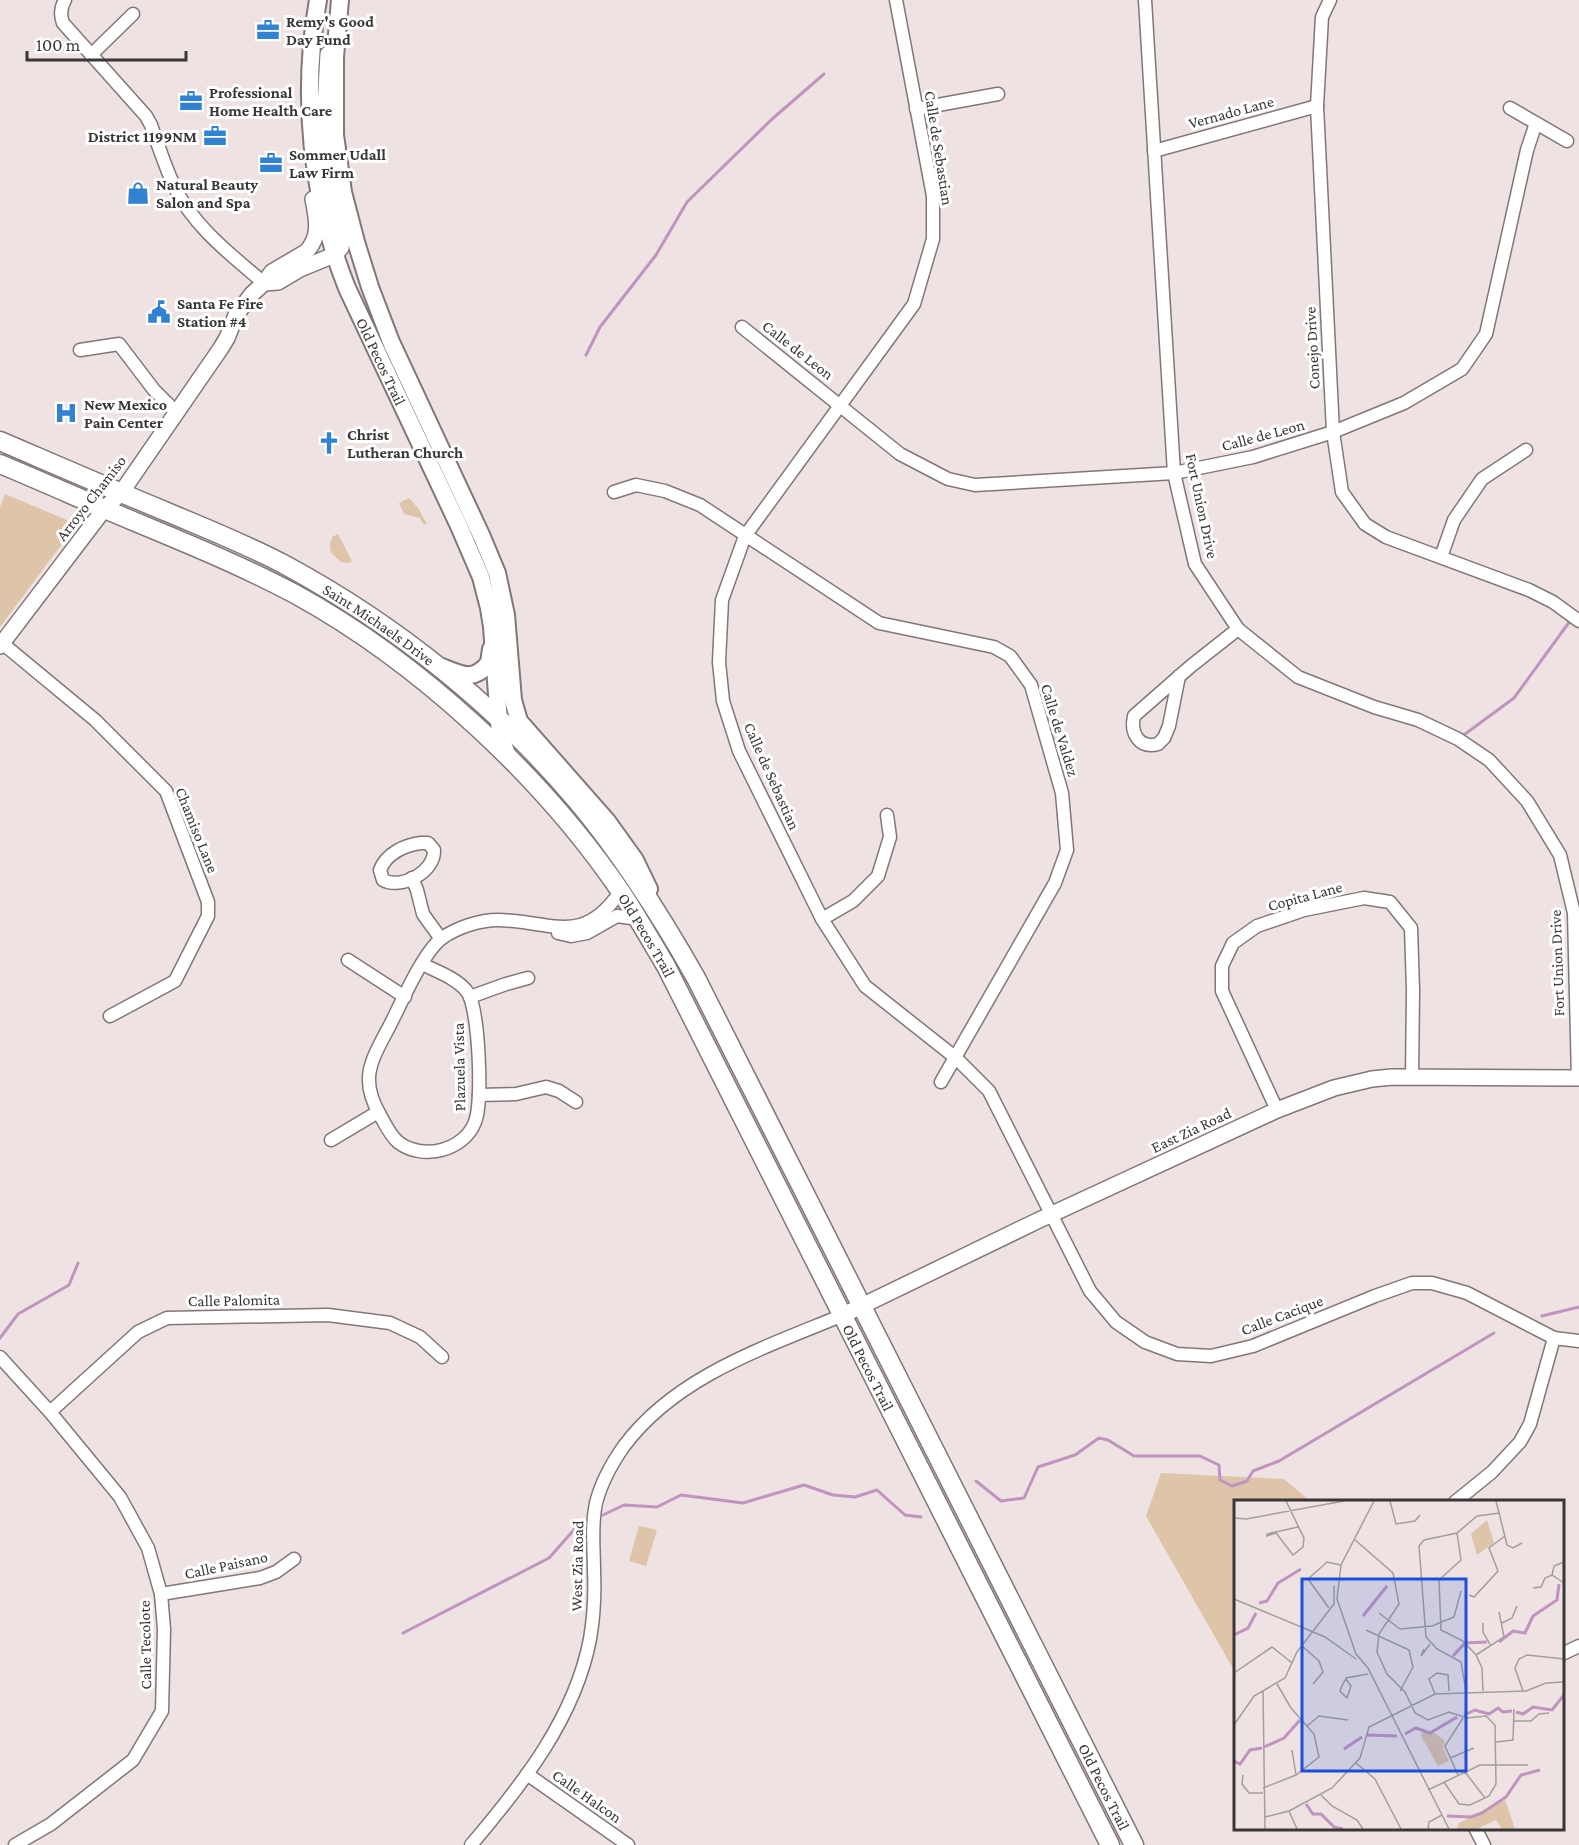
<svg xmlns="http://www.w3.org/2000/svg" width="1579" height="1845" font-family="'Crimson Pro',serif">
	<rect width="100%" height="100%" fill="#eee2e2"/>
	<!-- green -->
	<g fill="#dec4a8">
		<path d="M5,494L67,520L71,532L0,627V507Z"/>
		<path d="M409,498L418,508L427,524L424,525L420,518L404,514L399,503Z"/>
		<path d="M338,534L352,561L349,563L341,562L331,553L330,544L332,537Z"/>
		<path d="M1161,1473L1284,1479L1310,1501L1236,1502L1235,1672L1146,1516Z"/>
		<path d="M639,1526L657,1530L646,1566L629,1561Z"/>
	</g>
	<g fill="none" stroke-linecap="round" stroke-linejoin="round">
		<!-- stream -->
		<g stroke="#bf94be" stroke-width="3">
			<path d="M586,355L600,327L656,255L687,202L771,120L824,74"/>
			<path d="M1461,737L1514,698L1570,621"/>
			<path d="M1542,1316L1579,1307"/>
			<path d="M0,1338L18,1314L69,1285L78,1263"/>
			<path d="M976,1481L1001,1501L1024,1498L1038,1467L1075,1455L1099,1438L1108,1440L1134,1456H1200L1219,1465L1220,1480L1232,1486L1247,1481L1253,1471L1279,1461L1494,1333"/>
			<path d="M603,1515L624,1505L657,1507L681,1495L743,1503L804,1485L833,1495L855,1497L877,1490L905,1515L921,1517"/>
			<path d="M403,1633L549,1558L580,1523"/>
		</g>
		<!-- minor casing -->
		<g stroke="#817776" stroke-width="15">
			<g id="minor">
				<path d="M65,0C60,8 60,15 63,23L146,116L151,125C158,145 165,166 174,186C193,226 231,255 264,283"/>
				<path d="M896,0L933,196V239L914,304L745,536L722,600L719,662L723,701L739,751L822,919L865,986L956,1058L989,1091L1090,1291L1116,1322L1145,1342L1177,1354L1211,1356L1253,1346L1375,1296L1412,1283H1432L1467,1293L1554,1338L1579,1341"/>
				<path d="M1145,0L1174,473L1195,564L1238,629L1298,677L1374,707L1418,720L1458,739L1489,760L1527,801L1560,855L1574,913L1578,1078"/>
				<path d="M1330,0L1322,17L1317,106L1333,432L1342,492L1365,524L1386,537L1529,590L1553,602L1579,621"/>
				<path d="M91,55L133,14"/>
				<path d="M1510,108L1567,141"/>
				<path d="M916,109L998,94"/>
				<path d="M1154,151L1317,106"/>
				<path d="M742,327L900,454L948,479L975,485L1174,473L1253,457L1333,432L1404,403L1462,369L1486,334L1527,150L1536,123"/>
				<path d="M80,350L119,344L154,390L176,412"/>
				<path d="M614,492L636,485L665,491L700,505L879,623L994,647L1010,656L1031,685L1062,793L1067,850L1055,883L941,1082"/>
				<path d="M1441,557L1454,520L1482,479L1526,450"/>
				<path d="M2,643L95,720L166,791L208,902V916L175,981L110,1016"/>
				<path d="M1179,676L1169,726L1164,738L1158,744C1139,749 1130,733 1134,716L1191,666L1238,629"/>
				<path d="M421,843H428L434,850C435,872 401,890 383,880L380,870C386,854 404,845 421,843Z"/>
				<path d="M412,878L417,890L423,914L441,939"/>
				<path d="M822,919L853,901L878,876L890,837L887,815"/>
				<path d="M558,933L571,936L587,933L617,916L638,919"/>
				<path d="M348,960L405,997"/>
				<path d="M422,964C436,971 459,979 468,993C479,1011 483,1102 475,1122C464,1151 422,1161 398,1142C390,1135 385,1124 380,1115C359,1079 371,1061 389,1027C401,1004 423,952 442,938C458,927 480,920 498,920C552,921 582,947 620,892"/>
				<path d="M470,997L506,984L528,978"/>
				<path d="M479,1095L516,1094L546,1087L559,1091L576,1102"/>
				<path d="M1277,1110L1222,991V966L1233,943L1257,926L1304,910L1364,898L1390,902L1411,928L1413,990L1412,1077"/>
				<path d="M331,1140L378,1112"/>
				<path d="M0,1357L50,1412L120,1497L148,1548L161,1594L164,1629L162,1711L133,1760L51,1824L15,1845"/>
				<path d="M50,1412L138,1332L167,1318L328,1315L390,1323L420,1337L442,1357"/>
				<path d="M1455,1502L1492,1472L1520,1442L1530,1424L1554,1338"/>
				<path d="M161,1594L260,1578L276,1572L294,1559"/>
				<path d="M1562,1654L1579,1646"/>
				<path d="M527,1774L628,1845"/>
				<path d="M1475,1828L1484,1845"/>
				<path d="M471,1845C522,1785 575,1718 590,1639C594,1616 595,1594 594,1571C594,1549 591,1526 596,1503C601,1483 612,1463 624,1446C676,1376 766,1347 843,1315"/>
			</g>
		</g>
		<!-- tertiary casing -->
		<g stroke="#817776" stroke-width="18">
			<g id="tertiary">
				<path d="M264,283L278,282L300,269L334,255L341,248L342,239L333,199L324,126L328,54"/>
				<path d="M0,646L105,508L121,493L221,348L227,338L236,315L252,294L264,283L272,272L306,252C321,237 317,219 313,199"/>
				<path d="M843,1315L1037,1221L1277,1110L1334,1088L1372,1079L1392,1077L1579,1078"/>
			</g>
		</g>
		<!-- secondary casing -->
		<g stroke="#817776" stroke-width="20">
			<g id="secondary">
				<path id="s1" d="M318,0C301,95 311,198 347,288L459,526L481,577L489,608L492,627L500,735L508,757"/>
				<path d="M340,0L335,57V135L343,192L356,242L370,287L391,342L482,537L497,573L506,615L513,700L519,721L607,821L635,860L649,889"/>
				<path d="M442,667C462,675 473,682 489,663L491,649"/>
			</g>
		</g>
		<!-- primary casing -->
		<g stroke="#817776" stroke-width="21">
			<g id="primary">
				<path id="s2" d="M0,441C56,465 111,489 167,512C207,529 248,545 287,566C396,625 497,706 577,801C623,856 661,916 696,978L1134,1845"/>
				<path id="s3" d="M0,464C46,483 92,504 138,523C191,545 244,567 295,594C419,662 542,776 621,892C637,916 651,941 666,966L1110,1845"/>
			</g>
		</g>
		<!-- minor -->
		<use href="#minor" stroke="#fff" stroke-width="12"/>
		<!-- tertiary -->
		<use href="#tertiary" stroke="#fff" stroke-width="15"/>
		<!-- secondary -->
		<use href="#secondary" stroke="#fff" stroke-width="16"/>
		<!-- primary -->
		<use href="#primary" stroke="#fff" stroke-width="18"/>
	</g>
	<!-- icons -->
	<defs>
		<g id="office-bare" transform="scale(1.8)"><path d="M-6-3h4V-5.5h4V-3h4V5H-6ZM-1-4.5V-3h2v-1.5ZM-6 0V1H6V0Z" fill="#3183d2" stroke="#fff" stroke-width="2.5" paint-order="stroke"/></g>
		<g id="shop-bare" transform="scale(1.8)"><path d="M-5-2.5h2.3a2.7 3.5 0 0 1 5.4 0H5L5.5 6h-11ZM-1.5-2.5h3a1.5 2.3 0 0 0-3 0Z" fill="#3183d2" stroke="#fff" stroke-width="2.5" paint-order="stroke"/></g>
		<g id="civic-bare" transform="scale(1.8)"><path d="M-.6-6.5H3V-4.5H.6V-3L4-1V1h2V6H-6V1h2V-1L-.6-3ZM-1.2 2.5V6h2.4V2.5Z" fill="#3183d2" stroke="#fff" stroke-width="2.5" paint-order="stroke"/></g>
		<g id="hospital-bare" transform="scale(1.8)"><path d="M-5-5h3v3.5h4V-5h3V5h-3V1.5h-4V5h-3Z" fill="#3183d2" stroke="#fff" stroke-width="2.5" paint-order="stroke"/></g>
		<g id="church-bare" transform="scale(1.8)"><path d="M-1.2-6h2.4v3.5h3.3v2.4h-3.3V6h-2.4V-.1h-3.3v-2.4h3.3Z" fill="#3183d2" stroke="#fff" stroke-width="2.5" paint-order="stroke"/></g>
	</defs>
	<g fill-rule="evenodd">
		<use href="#office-bare" x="268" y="30"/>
		<use href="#office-bare" x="191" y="101"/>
		<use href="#office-bare" x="215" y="136"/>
		<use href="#office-bare" x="271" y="163"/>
		<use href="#shop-bare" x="138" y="193"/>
		<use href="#civic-bare" x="159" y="312"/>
		<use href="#hospital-bare" x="66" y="413"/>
		<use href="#church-bare" x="329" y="443"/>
	</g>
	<g text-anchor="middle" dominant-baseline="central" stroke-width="6" stroke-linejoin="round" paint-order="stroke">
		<!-- poi labels -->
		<g font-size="16" font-weight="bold" fill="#3a3636" stroke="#fff" text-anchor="start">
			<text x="286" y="21">Remy's Good<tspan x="286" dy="18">Day Fund</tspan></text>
			<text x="209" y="92">Professional<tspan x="209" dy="18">Home Health Care</tspan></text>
			<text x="197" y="136" text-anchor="end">District 1199NM</text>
			<text x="289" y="154">Sommer Udall<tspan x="289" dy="18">Law Firm</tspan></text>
			<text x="156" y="184">Natural Beauty<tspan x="156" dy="18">Salon and Spa</tspan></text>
			<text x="177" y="303">Santa Fe Fire<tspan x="177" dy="18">Station #4</tspan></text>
			<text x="84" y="404">New Mexico<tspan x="84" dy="18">Pain Center</tspan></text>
			<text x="347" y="434">Christ<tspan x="347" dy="18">Lutheran Church</tspan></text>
		</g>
		<!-- street labels -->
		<g font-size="16" fill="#3a3636" stroke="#fff">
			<text transform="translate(1231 112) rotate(-15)">Vernado Lane</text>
			<text transform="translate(939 148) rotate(81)">Calle de Sebastian</text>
			<text transform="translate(1312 348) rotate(-93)">Conejo Drive</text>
			<text transform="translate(798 350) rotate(38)">Calle de Leon</text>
			<text stroke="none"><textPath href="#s1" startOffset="374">Old Pecos Trail</textPath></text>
			<text transform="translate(1263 435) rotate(-15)">Calle de Leon</text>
			<text transform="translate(91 498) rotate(-52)">Arroyo Chamiso</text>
			<text transform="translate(1202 506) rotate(78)">Fort Union Drive</text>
			<text stroke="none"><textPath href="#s2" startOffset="422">Saint Michaels Drive</textPath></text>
			<text transform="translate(1060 730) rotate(73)">Calle de Valdez</text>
			<text transform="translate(772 776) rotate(66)">Calle de Sebastian</text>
			<text transform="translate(197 830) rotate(68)">Chamiso Lane</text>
			<text transform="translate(1305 896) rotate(-15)">Copita Lane</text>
			<text stroke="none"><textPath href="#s3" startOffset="818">Old Pecos Trail</textPath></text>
			<text transform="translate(1557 963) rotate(-92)">Fort Union Drive</text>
			<text transform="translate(459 1067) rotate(-91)">Plazuela Vista</text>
			<text transform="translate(1191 1130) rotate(-25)">East Zia Road</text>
			<text transform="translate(234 1300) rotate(-1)">Calle Palomita</text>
			<text transform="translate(1282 1315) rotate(-21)">Calle Cacique</text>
			<text stroke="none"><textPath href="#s3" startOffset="1304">Old Pecos Trail</textPath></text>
			<text transform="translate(226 1565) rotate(-12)">Calle Paisano</text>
			<text transform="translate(577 1566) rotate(-89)">West Zia Road</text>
			<text transform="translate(145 1645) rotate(-91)">Calle Tecolote</text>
			<text stroke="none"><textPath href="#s2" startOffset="1808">Old Pecos Trail</textPath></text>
			<text transform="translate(587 1796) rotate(35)">Calle Halcon</text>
		</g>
	</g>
	<!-- overview -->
	<g transform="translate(1234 1500)">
		<rect width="330" height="330" fill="#eee2e2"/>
		<path d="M253,20L260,43L243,55L237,34ZM188,232L201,233L211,241L209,247L215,261L204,266L187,236ZM271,300L281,329H268L262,320L243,329H223L225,323Z" fill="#dec4a8"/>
		<path fill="none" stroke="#bf94be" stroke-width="3" d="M25,103L33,101L44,83L67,69M129,116L153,86M0,135L14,128L22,113M265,142L279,131L291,133L299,116L323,100L325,84M219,156L231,143L253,142M282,212L289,214L299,207L318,210L330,195M230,215L241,210L255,214L264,208L269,212L278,211M171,234L182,228L196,233L223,217M133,235L163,236M30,247L50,238L66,220M110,249L128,237M0,261L6,264L16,250L28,248M72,304L79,314H87L100,327L109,329M213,316L237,317L248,313L272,297L287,275L306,270"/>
		<path fill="none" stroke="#a69d9d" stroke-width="1.5" d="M52,1L70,38L69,47L59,55L42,33L33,36V34L64,27M140,1L107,65L103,99L122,154L134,168L215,329M156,1L162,24L181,21L186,15M262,1L273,45L279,48L288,43M0,18L12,19L110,1M223,33L227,60L205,80L207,130L229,141L242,155L248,168L249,191M120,39L159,73L165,104L145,134L143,152L153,174L171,192L181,213L194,220L215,212L233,218L252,216L261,225L262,284L255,296L236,305L225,304L210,282M330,62L320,66L318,75L330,83M299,88L307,87L311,78L318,75M235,95L240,97L264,71L255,48L271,36M0,99L91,137L122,159M95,108L74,79L93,62L107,65M145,113L166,129L198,126L220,117L227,91M249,123V132L257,146M268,123L278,118L283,106M132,130L175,150L179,167L166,191M68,146L85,161L89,172L79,184M190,149L187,156L196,144M242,155L270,137L265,112M0,173L38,147L58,163M112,179L117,186L113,198L106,191L107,188L110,182L112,179V178L134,174M29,191L31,329M232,191L227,162L203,149L192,137L185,46L190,40L223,33L243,16L266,13M289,191L281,168L285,159L293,155L330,159M201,194L195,179L203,173L214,175L215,191M280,221H297L305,214L315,213M0,225L20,196L51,178L63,152L100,104V86M73,226L85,216L114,220M262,242L279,240L280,209M58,250L62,275M216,258L240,248M122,263L141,279L167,329M231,272L251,298M9,275L8,284L15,293H29M224,275L211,246L229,218M29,288L62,275L85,257L80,234L57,208L43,184M194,290L246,265H294M87,295L98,306L123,320L129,329M55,311L63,329M31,317L55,311L98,288L126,258L135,227L201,194L292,191L312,183L330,182M194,329L195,322L208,315"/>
		<path fill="#1d4ed8" fill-opacity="0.15" stroke="#1d4ed8" stroke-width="3" d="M68,79H232V271H68Z"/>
		<rect width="330" height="330" fill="none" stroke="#3a3636" stroke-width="3"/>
	</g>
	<!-- scale -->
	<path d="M27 51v9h159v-9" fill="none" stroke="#3a3636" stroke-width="3"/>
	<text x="36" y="51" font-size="18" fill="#3a3636" stroke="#ffffff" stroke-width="4.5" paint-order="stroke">100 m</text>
</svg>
